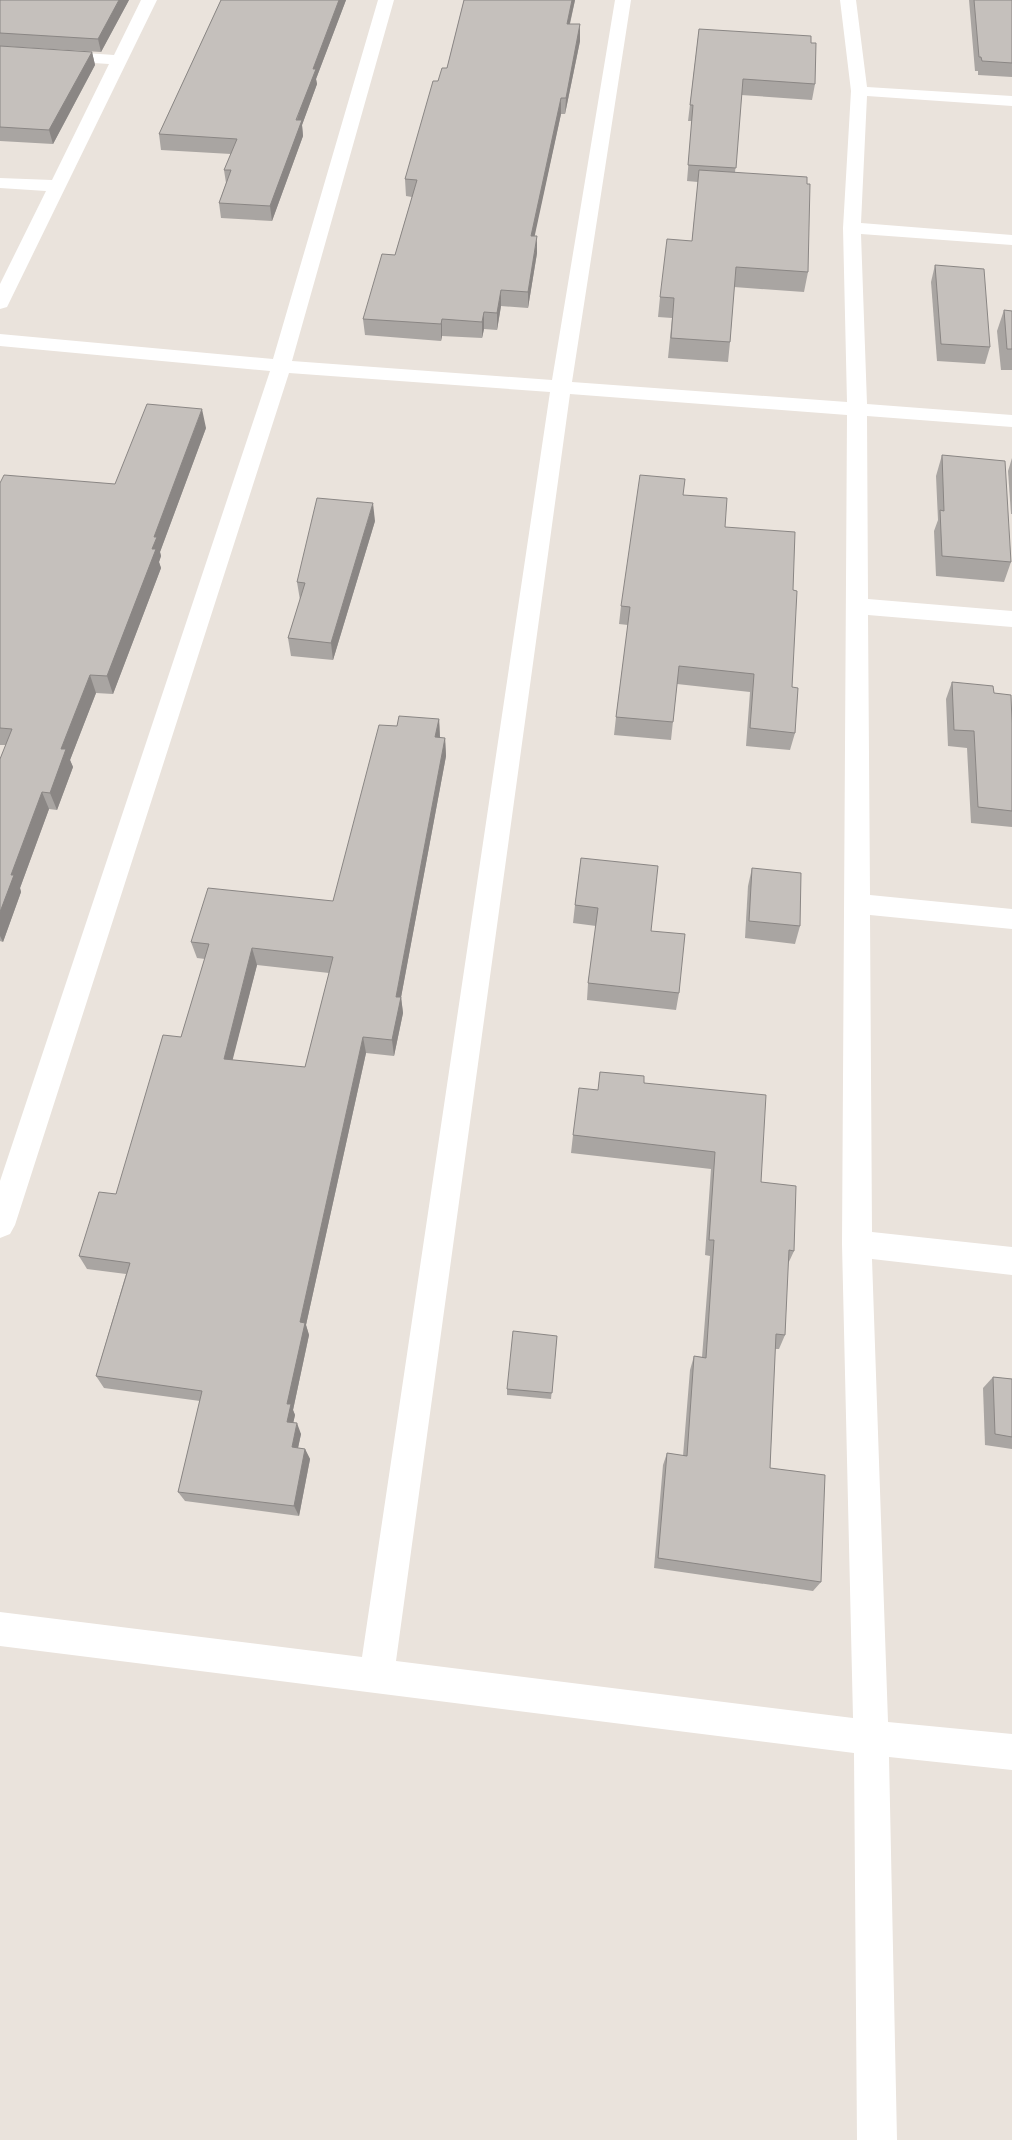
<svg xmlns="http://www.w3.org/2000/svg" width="1012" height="2140" font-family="Overpass,sans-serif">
	<rect width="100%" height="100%" fill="#eae3dc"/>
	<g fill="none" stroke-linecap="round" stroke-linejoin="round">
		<!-- minor -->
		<g fill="#fff" fill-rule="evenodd">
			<path d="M141,0H157L9,303L7,307L0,309V284L46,191L0,188V178L52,180L109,64L0,57V47L114,55Z"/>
			<path d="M378,0H394L292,361L552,380L615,0H631L572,382L847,402L843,228L851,91L840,0H856L867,87L1012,96V106L867,96L861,223L1012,235V245L861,234L867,404L1012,415V427L867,416L868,599L1012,611V627L868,615L870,895L1012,909V929L870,915L872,1232L1012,1247V1275L872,1259L888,1722L1012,1734V1770L889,1757L897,2140H857L854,1753L0,1646V1612L362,1657L550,392L289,373L15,1225L10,1234L0,1238V1181L270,371L0,346V334L273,359ZM570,394L847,415L842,1244L853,1718L396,1661Z"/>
		</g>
	</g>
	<!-- wall -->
	<g fill="#a9a5a2" fill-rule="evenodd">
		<path d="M0,0H129L101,52L0,46Z"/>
		<path d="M221,0H346L316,79L317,84L302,125L303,136L272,221L221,218L219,203L226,183L224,170L231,154L161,150L159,134Z"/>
		<path d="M464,0H575L570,24H580V41L565,114H561L534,236L537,253L528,308L501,306L497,330L484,329L482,338L442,336L441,341L365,335L363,319L395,255L412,197L406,196L405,179L438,81L447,68Z"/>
		<path d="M969,0H1012V77L978,75V71H975Z"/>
		<path d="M699,29L811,43L815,84L812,100L741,95L735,173L808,272L804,292L734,287L730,342L728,362L668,358L672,318L658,317L660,297L692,241L698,182L687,181L692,121H688Z"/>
		<path d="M0,46L92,52L95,65L53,144L0,141Z"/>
		<path d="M935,265L990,347L985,364L937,361L931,282Z"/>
		<path d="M1004,310L1012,311V370H1001L997,331Z"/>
		<path d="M206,428L160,552L161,556L159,562L161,568L113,694L96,693L70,760L73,767L57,810L49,809L20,888L21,892L3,942L0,941V759L6,745H0V483L115,484Z"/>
		<path d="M942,455L1011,562L1004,582L936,576L934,531L938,520L936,476Z"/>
		<path d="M1012,458V514H1011L1008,471Z"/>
		<path d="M683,495L793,590L792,687L795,733L790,750L746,746L750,692L677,684L671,740L614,735L616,717L628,625L619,624L621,606Z"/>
		<path d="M375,521L333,660L291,656L288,638L300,600L297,582Z"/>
		<path d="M952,682L994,693L1012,723V827L971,823L967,748L948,746L946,699Z"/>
		<path d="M439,719L440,738H445L446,756L401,997L403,1013L394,1056L366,1053L306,1325L309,1335L293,1410L295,1415L293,1423L301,1434L298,1448L305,1449L310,1459L299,1516L185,1501L178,1492L200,1401L104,1388L96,1376L126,1274L87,1269L79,1256L116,1194L181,1037L205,959L197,958L191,942L333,901L397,726ZM257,965L329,973L305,1067L232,1060Z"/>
		<path d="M581,858L651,931L679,993L676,1010L587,1000L588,983L596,926L573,923L575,905Z"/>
		<path d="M752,868L800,926L795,944L745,938L748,886Z"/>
		<path d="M644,1083L761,1182L794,1251L788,1264L785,1335L779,1349H775L770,1468L821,1582L813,1591L654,1568L663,1465L667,1453L683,1456L690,1370L694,1356L702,1357L710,1256L705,1255L711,1169L571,1153L573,1135L598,1090Z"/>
		<path d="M557,1336L551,1399L507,1395V1389Z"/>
		<path d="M993,1377L1012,1379V1449L985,1445L983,1388Z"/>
	</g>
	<!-- shaded-wall -->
	<g fill="#8a8684">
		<path d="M119,0H129L101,52L98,39Z"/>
		<path d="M339,0H346L316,79L317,84L302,125L303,136L272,221L270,206L313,69Z"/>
		<path d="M572,0H575L566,40L567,24Z"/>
		<path d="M580,24V41L565,114L566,98Z"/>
		<path d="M92,52L95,65L53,144L49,130Z"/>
		<path d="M561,98V114L531,253V236Z"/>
		<path d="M537,236V253L528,308V292Z"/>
		<path d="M501,290V306L497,330V313Z"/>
		<path d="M484,312V329L482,338V322Z"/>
		<path d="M442,319V336L441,341V324Z"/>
		<path d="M202,409L206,428L160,552L161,556L159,562L161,568L113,694L107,676L152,549L154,537Z"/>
		<path d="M373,503L375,521L333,660L331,643Z"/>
		<path d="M90,675L96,693L70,760L73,767L57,810L50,793L61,749Z"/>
		<path d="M439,719L440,738L435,737Z"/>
		<path d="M445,738L446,756L400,1003L401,997L403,1013L394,1056L392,1040L396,997Z"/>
		<path d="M42,792L49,809L20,888L21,892L3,942L0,936V912L11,875Z"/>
		<path d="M252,948L257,965L229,1074L224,1059Z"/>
		<path d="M363,1037L366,1053L306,1325L309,1335L293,1410L295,1415L291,1433L287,1422V1404L300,1322Z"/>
		<path d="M297,1423L301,1434L296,1457L292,1447Z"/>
		<path d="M305,1449L310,1459L299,1516L294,1506Z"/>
	</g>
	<!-- building -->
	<g fill="#c5c0bc" stroke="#8a8684" fill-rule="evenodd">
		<path d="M0,0H119L98,39L0,33Z"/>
		<path d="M221,0H339L313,69H316L296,120H302L270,206L219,203L231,170H224L237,139L159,134Z"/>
		<path d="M464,0H572L567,24H580L566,98H561L531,236H537L528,292L501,290L497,313L484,312L482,322L442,319L441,324L363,319L382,254L395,255L417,180L405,179L433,81H438L442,68H447Z"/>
		<path d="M974,0H1012V63L982,61L981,57H979Z"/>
		<path d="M699,29L811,36V43H816L815,84L743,79L736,168L688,165L693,105H690Z"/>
		<path d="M0,46L92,52L49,130L0,127Z"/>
		<path d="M699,170L807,177V184H810L808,272L736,267L730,342L671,338L674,298L660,297L667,239L692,241Z"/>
		<path d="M935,265L984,269L990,347L941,344Z"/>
		<path d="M1004,310L1012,311V349H1007Z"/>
		<path d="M147,404L202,409L154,537H157L152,549H156L107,676L90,675L61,749H66L50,793L42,792L11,875H14L0,912V759L12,729L0,728V483L4,475L115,484Z"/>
		<path d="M942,455L1005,461L1011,562L942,556L940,510L944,511Z"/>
		<path d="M640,475L685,479L683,495L727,498L725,527L795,532L793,590L797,591L792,687L798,688L795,733L750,728L754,674L679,666L673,722L616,717L630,607L621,606Z"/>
		<path d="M317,498L373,503L331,643L288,638L305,583L297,582Z"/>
		<path d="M952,682L993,686L994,693L1011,695L1012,723V811L978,807L974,731L954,730Z"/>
		<path d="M399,716L439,719L435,737L445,738L396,997H401L392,1040L363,1037L300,1322L305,1323L287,1404H291L287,1422L297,1423L292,1447L305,1449L294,1506L178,1492L202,1391L96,1376L130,1263L79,1256L99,1192L116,1194L163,1035L181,1037L209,944L191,942L208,888L333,901L379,725L397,726ZM252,948L333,957L305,1067L224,1059Z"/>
		<path d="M581,858L658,866L651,931L685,934L679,993L588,983L598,908L575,905Z"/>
		<path d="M752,868L801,873L800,926L749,921Z"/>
		<path d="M600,1072L644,1076V1083L766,1095L761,1182L796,1186L794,1251L789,1250L785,1335L776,1334L770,1468L825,1475L821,1582L658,1558L667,1453L687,1456L694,1356L706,1358L714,1240H709L715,1152L573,1135L579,1088L598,1090Z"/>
		<path d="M513,1331L557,1336L552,1393L507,1389Z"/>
		<path d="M993,1377L1012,1379V1437L995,1434Z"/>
	</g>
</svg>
